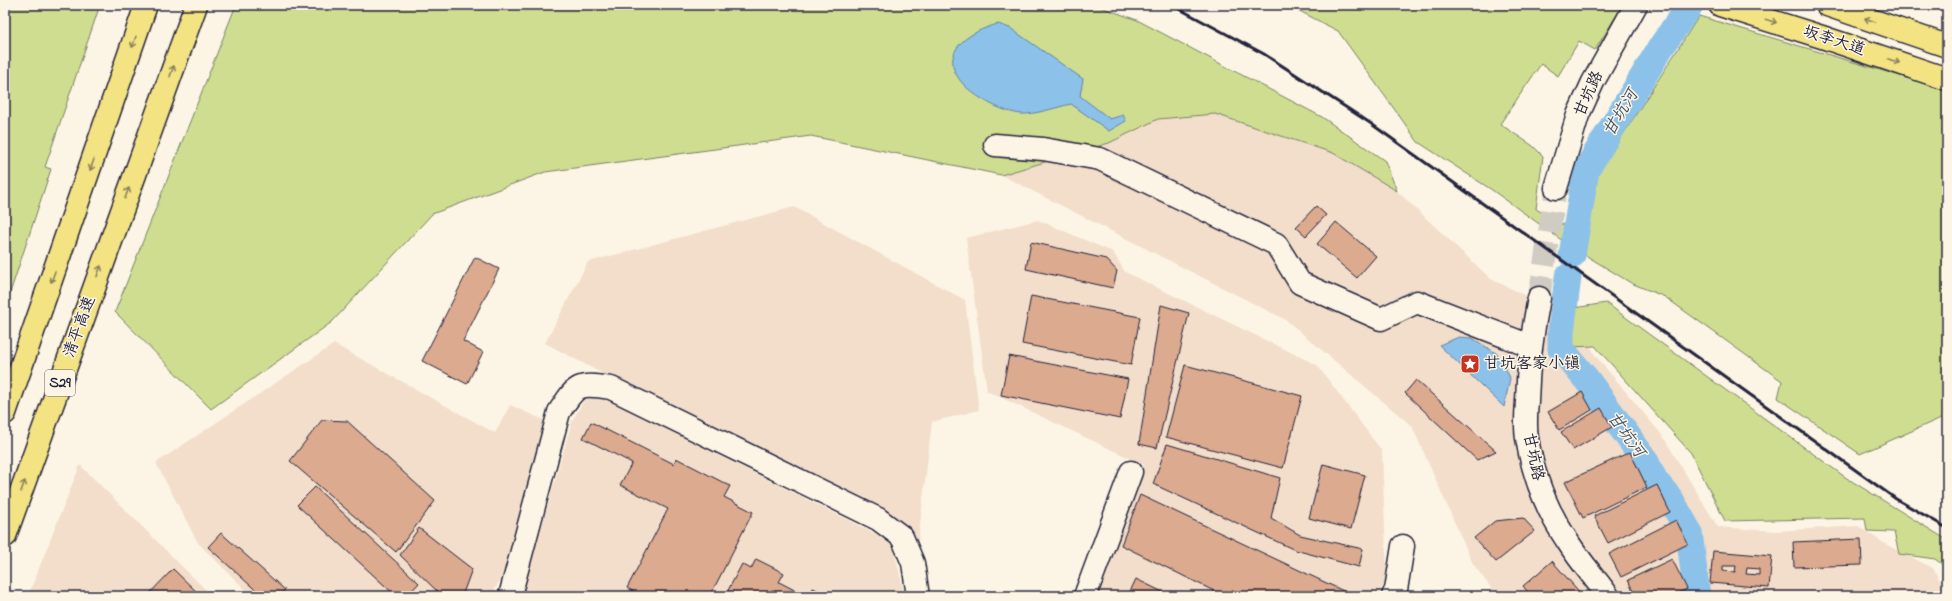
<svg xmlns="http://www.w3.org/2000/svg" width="1952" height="601" font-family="'Indie Flower','LXGW WenKai TC',sans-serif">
	<rect width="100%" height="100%" fill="#fcf5e5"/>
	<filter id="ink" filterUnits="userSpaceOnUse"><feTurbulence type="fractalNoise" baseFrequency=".025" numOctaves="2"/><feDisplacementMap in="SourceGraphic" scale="8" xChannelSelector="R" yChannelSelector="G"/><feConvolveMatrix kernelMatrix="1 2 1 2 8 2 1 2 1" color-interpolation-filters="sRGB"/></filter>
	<g filter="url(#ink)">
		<!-- built -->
		<g fill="#f2decb">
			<path d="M1215,114L1333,153L1397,191L1491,279L1577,320L1595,355L1662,435L1718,527L1775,531L1858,526L1887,545L1933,568L1947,593V596H1497L1473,564L1412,426L1286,320L1001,175L1109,143L1158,119Z"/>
			<path d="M794,207L965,300L979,410L932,422L918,542L545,343L588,262Z"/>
			<path d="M1038,220L1113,252L1125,272L1317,365L1382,451L1387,577L1378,596H1097L1144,465L987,391L966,238Z"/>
			<path d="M334,344L495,433L510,405L546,421L502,576L491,596H252L198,543L156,463Z"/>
			<path d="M586,397L610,401L892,542L905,596H522L572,421Z"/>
			<path d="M80,465L212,596H28Z"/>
		</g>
		<!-- green -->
		<g fill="#cfdd91" stroke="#788066">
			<path d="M5,5H100L45,167L51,169L5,308Z"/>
			<path d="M236,5H1095L1137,20L1322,117L1385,161L1397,191L1333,153L1215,114L1158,119L1109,143L1001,175L811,136L545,172L432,214L332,322L211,409L115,312Z"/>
			<path d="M1288,5H1623L1595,50L1579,41L1558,76L1541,64L1500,124L1533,146L1543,156L1536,209L1581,235L1590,186L1699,16L1947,90V421L1941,418L1860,454L1778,398L1782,381L1665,297L1631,283L1567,244L1492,190L1418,142L1338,31Z"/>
			<path d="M1606,303L1845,477L1947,540V568L1935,559L1899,554L1894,532L1867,531L1865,518L1725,521L1691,453L1595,346L1567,347V325L1574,308Z"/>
		</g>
		<!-- water -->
		<g fill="#8cc2e9" stroke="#6282a3">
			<path d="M998,24L1010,28L1083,79L1080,96L1110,119L1123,115L1126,121L1109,131L1071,104C1058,107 1033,115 1022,114C1009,113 993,106 982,99C934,69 949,37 998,24Z"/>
			<path d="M1459,337L1472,338L1496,353L1502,360L1510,378L1504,407L1439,345Z"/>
		</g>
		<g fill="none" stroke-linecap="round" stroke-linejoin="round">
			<!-- river -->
			<g stroke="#8cc2e9" stroke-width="27">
				<path d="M1572,255L1586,170L1661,47L1690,5"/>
				<path d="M1568,277L1561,332V349L1587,380L1645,460L1655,481L1671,500L1689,532L1697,596"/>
			</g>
		</g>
		<!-- building -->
		<g fill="#dcaa8f" stroke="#22223b" fill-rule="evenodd">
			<path d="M1316,206L1326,215L1306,236L1296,227Z"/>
			<path d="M1336,222L1376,256L1357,278L1317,244Z"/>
			<path d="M1031,242L1106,259L1117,271L1113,288L1026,269Z"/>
			<path d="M475,257L499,269L463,341L483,352L467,384L422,361Z"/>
			<path d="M1031,296L1140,317L1131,365L1022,344Z"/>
			<path d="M1161,305L1189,313L1157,448L1139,444Z"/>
			<path d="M1009,356L1128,379L1120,419L1001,395Z"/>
			<path d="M1185,365L1302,396L1283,468L1166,437Z"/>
			<path d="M1416,380L1496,451L1477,460L1405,393Z"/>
			<path d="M1582,392L1592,410L1559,430L1548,412Z"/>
			<path d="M1601,408L1612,427L1573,450L1561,432Z"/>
			<path d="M322,420L347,421L435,501L396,552L290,461Z"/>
			<path d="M591,422L674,464L676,458L730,486L724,497L753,512L710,596H642L627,588L668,509L620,485L632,463L583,438Z"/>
			<path d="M1167,444L1280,478L1271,518L1300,535L1363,549L1359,567L1295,550L1153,484Z"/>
			<path d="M1630,452L1647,487L1583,518L1565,482Z"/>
			<path d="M1323,464L1365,475L1351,529L1309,518Z"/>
			<path d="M1657,485L1670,512L1608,543L1594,516Z"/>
			<path d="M315,487L419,583L407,596H396L297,505Z"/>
			<path d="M1140,495L1354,596H1224L1121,545Z"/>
			<path d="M1523,518L1535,531L1496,562L1474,538L1495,521Z"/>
			<path d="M1676,520L1688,544L1621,577L1609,554Z"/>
			<path d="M419,528L472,569L462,596H442L400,555Z"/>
			<path d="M221,533L285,590L279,596H262L208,547Z"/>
			<path d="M1861,539L1862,565L1794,567L1793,542Z"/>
			<path d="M1713,551L1772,556L1769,588L1710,583ZM1723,566H1736L1735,572L1723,571ZM1747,568L1759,569V575L1746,574Z"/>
			<path d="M756,559L784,573L779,582L804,595L803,596H725L742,564L751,569Z"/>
			<path d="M1672,559L1687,589L1672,596H1635L1628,580Z"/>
			<path d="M1552,561L1583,596H1531L1523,586Z"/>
			<path d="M173,569L201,596H147Z"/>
			<path d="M1136,579L1171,596H1128Z"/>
			<path d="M813,588L830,596H809Z"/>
		</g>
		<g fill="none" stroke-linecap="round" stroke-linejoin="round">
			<!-- minor-tunnel -->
			<path stroke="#d0cbc3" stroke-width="22" stroke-dasharray="22 11" stroke-linecap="butt" d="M1539,298L1556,188"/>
			<!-- minor casing -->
			<g stroke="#22223b" stroke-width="25">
				<g id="minor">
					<path d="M995,145L1043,149L1100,159L1276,244L1300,283L1381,319L1417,302L1530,346"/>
					<path d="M1556,188L1578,115L1593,82L1636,5"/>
					<path d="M1539,298C1532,333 1528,365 1527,401C1526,413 1525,426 1527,438C1533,475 1547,511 1568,542C1580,561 1595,578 1608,596"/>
					<path d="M510,596L559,412C577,384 578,383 611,388L878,519L902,537L913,563L918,596"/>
					<path d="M1085,596L1131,472"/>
					<path d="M1393,596L1396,590L1403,546"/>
				</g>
			</g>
			<!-- major casing -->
			<g stroke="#22223b" stroke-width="25">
				<g id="major">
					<path d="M1720,5L1822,37L1947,79"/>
					<path d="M1827,5L1947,46"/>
				</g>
			</g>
			<!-- highway casing -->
			<g stroke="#22223b" stroke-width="25">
				<g id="highway">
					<path d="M5,413L146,5"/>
					<path d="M5,536L196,5"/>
				</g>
			</g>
			<!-- minor -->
			<use href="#minor" stroke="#fcf5e5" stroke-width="22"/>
			<!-- major -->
			<use href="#major" stroke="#f4e382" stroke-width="22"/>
			<!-- highway -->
			<use href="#highway" stroke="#f4e382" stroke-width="22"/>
			<!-- rail -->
			<path stroke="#22223b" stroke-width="3" d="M1172,5L1264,54L1370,123L1896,499L1947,528"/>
		</g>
		<!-- one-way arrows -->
		<defs><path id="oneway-shaft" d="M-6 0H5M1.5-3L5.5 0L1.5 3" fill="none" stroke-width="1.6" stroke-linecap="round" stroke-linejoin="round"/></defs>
		<g stroke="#8b825e">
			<use href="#oneway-shaft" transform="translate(1870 20) rotate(-161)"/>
			<use href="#oneway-shaft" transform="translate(1771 21) rotate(17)"/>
			<use href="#oneway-shaft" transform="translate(134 42) rotate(109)"/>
			<use href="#oneway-shaft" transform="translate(1894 61) rotate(19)"/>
			<use href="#oneway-shaft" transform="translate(172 71) rotate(-70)"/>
			<use href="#oneway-shaft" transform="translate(92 165) rotate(109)"/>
			<use href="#oneway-shaft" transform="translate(127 193) rotate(-70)"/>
			<use href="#oneway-shaft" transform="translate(99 271) rotate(-70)"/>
			<use href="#oneway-shaft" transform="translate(53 277) rotate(109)"/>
			<use href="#oneway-shaft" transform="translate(23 486) rotate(-70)"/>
		</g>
	</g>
	<!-- icons -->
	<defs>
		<g id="sight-square" transform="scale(1)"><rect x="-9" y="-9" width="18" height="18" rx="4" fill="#c8321e" stroke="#fcf5e5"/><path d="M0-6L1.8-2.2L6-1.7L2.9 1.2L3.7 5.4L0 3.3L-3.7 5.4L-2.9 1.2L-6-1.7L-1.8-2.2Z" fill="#fff"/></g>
	</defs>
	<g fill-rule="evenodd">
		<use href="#sight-square" x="1470" y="364"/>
	</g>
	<g text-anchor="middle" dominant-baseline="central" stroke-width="3" stroke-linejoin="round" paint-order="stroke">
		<!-- shield labels -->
		<rect fill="#fcf5e5" stroke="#63616e" stroke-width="1" x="45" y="370" width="30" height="26" rx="3"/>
		<g font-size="15" font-weight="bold" fill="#22223b">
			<text x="60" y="383">S29</text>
		</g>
		<!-- street labels -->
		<g font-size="16" fill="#22223b" stroke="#fcf5e5">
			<text transform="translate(1834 41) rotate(18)">坂李大道</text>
			<text transform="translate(1589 94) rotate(-66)">甘坑路</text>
			<text transform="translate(80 327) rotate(-70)">清平高速</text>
			<text transform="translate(1533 457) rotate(78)">甘坑路</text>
		</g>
		<!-- poi labels -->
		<g font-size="16" fill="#22223b" stroke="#fcf5e5" text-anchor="start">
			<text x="1484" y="364">甘坑客家小镇</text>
		</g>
		<!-- water labels -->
		<g font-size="17" font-style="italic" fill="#42526f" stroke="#fcf5e5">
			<text transform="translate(1621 113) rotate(-59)">甘坑河</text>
			<text transform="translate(1626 435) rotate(54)">甘坑河</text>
		</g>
	</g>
	<!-- margin -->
	<rect width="1952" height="601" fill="none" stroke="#fcf5e5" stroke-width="20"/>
	<rect x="10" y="10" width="1932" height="581" fill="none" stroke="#22223b" stroke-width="1.5" filter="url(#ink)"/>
</svg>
